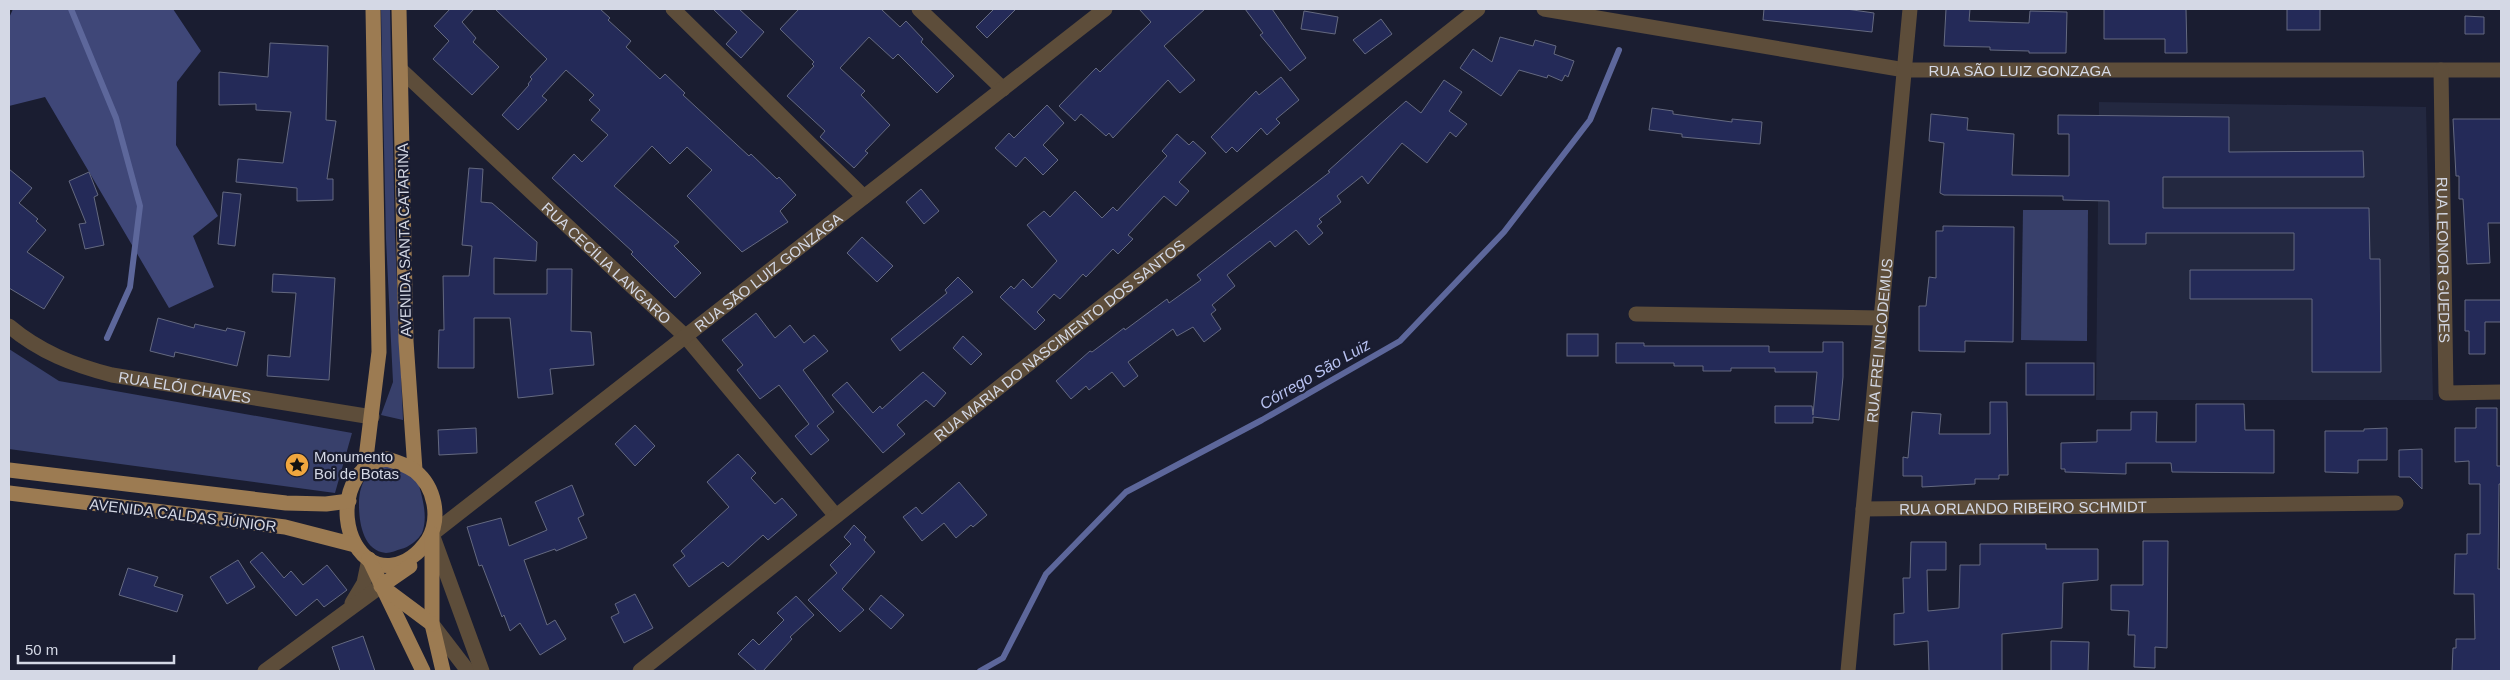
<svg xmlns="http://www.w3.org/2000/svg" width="2510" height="680" font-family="Arial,sans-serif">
	<rect width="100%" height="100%" fill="#1a1d31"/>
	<!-- built -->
	<path fill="#232840" d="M2099,102L2426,107L2433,400H2096Z"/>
	<!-- green -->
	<g fill="#38406b">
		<path d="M381,9H390L395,238L403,420L381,415L393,382L386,239Z"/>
		<path d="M2023,210H2088L2087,341L2021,340Z"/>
		<path d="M9,349L59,381L352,433L335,493L9,449Z"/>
		<path d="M382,464L416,476C421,492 429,516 422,533C419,539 408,548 401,549C397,550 391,553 386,553C363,551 359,522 359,505C359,485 365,474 382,464Z"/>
	</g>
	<!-- forest -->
	<path fill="#3f4778" d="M13,9H173L201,51L177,82L176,145L218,216L193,236L214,287L169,308L45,97L9,106V18Z"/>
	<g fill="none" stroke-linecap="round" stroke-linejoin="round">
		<!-- stream -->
		<g stroke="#5d679b" stroke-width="6">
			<path d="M71,9L116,118L140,206L130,287L107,338"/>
			<path d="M980,671L1003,658L1046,574L1126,492L1262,420L1400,341L1504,232L1590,120L1619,50"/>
		</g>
	</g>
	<!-- building -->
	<g fill="#242a58" stroke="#646980">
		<path d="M450,9H474L462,22L476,38L473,42L499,67L472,95L433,59L449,41L434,26Z"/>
		<path d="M495,9H600L610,18L608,20L631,41L626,47L660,79L665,74L685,93L683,95L749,156L751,154L777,179L779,177L796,195L780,211L788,222L742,252L687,196L712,170L687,147L670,164L652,146L614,186L679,242L674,246L701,273L675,298L631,254L633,252L552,178L574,154L582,162L608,135L591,120L600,110L589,100L594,95L566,70L542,96L547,100L518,130L502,115L529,85L528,84L532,79L530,77L547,59Z"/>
		<path d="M713,9H739L764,32L741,58L726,44L737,32Z"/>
		<path d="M799,9H881L900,27L906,21L923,39L921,42L954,76L937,93L898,54L893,59L869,37L840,68L865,91L861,95L890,125L865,151L868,153L854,168L820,137L825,131L787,96L814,66L812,64L814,62L780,29Z"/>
		<path d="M994,9H1016L987,38L976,27Z"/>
		<path d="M1139,9H1205L1164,46L1195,80L1180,93L1168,80L1113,138L1109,133L1106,136L1081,114L1075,121L1059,106L1096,68L1100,72L1151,22Z"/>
		<path d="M1245,9H1272L1306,58L1290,71L1260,35L1263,33Z"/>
		<path d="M1764,9H1846L1874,13L1872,32L1763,20Z"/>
		<path d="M1946,9H1970L1969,21L2029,23L2030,11L2067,12L2066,53H2029V51L1990,50V47L1944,46Z"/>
		<path d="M2104,9H2186L2187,53H2165V39H2104Z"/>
		<rect x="2287" y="9" width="33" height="21"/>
		<path d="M1304,11L1338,17L1335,34L1301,29Z"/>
		<path d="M2465,16L2484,17V34H2465Z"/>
		<path d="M1381,19L1392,34L1365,54L1353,40Z"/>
		<path d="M1500,37L1533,46L1535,40L1556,46L1554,54L1574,61L1568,77L1565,75L1562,81L1548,75L1547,78L1519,70L1501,96L1460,68L1473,49L1492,62Z"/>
		<path d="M270,43L328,46L326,120L336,121L327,179H333V200L297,201V188L236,182L238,159L283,163L291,112L256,110V104L219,105V72L268,77Z"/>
		<path d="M1281,77L1299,100L1276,119L1280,123L1267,135L1261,128L1237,152L1232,147L1226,153L1211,137L1256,91L1259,95Z"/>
		<path d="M1444,80L1462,92L1449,111L1467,124L1456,137L1450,132L1427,163L1402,143L1368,184L1362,176L1337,196L1341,202L1319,219L1322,222L1317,226L1323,233L1309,245L1296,230L1275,247L1270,241L1227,275L1235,286L1212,305L1216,310L1211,314L1221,329L1204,342L1193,327L1177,336L1173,329L1128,362L1138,376L1124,387L1112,372L1089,390L1086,386L1071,399L1056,381L1090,351L1092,352L1124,328L1125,330L1167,299L1169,303L1201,280L1197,275L1330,172L1328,171L1406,101L1421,113Z"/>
		<path d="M1047,105L1064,123L1043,145L1058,160L1043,175L1025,157L1016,167L995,148L1009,133L1014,138Z"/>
		<path d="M1652,108L1673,111V114L1732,122V119L1762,122L1760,144L1682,137V134L1649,130Z"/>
		<path d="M1931,114L1968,118L1967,130L2014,134L2012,175L2069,176V134H2058V115L2229,117V152L2363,151L2364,177H2163V208H2369L2370,259H2380L2381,372H2312V299H2190V270H2294V233H2146V244H2109V201L2063,200V196L1944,195L1940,193L1944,143L1929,141Z"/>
		<path d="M2453,119H2501V223H2488L2490,263L2467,264L2463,199H2459V176H2456Z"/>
		<path d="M1177,134L1189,145L1193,141L1206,153L1179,182L1189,191L1176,206L1164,196L1128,235L1133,239L1118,254L1113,249L1086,277L1083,274L1060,299L1054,294L1037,312L1045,320L1035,330L1000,297L1011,286L1014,289L1023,279L1032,288L1057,261L1027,225L1044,211L1050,217L1075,191L1102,218L1113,207L1117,211L1167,156L1162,151Z"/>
		<path d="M469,168L483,169L481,202L492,203L537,242L536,261L494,258V294H547V269H572L571,331L591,332L594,365L550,369L553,394L518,398L510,318H474V368H438L439,330H444L443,276H469L472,246L462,245Z"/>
		<path d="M9,169L32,188L19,203L38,219L36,221L46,230L27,252L64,277L44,309L9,288Z"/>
		<path d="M89,172L98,195L94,197L104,245L85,249L79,224L86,223L69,181Z"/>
		<path d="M921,189L939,211L924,224L906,202Z"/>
		<path d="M223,192L241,194L235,246L218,244Z"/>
		<path d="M1943,226L2014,227L2013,342L1965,341V352L1919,351V306H1926L1929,277L1936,278V231H1943Z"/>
		<path d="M862,237L893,266L877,282L847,253Z"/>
		<path d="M273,274L335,278L329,380L267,376L268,355L290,357L296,293L272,292Z"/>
		<path d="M958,277L973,292L900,351L891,339L947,293L945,290Z"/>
		<path d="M2465,300H2501V322H2485V354H2469V331H2465Z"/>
		<path d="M756,313L775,338L790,325L804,343L814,335L828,351L803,370L834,412L817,426L829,440L811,455L795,436L809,424L779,385L760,399L737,370L743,365L722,340Z"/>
		<path d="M158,318L194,328L195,324L226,331L227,328L245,332L237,366L175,352L174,357L150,351Z"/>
		<rect x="1567" y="334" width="31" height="22"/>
		<path d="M963,336L982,354L971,365L953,348Z"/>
		<path d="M1823,342H1843V377L1839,420L1813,417V423H1775V406H1812L1813,415L1817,372H1775V368H1731V371H1703V366H1674V363H1616V343H1644V346H1769V352H1823Z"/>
		<rect x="2026" y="363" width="68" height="32"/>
		<path d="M923,372L946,393L934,407L926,400L897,425L905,434L883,453L832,395L847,382L873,413L880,406L882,409Z"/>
		<path d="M1990,402H2007L2008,475H1999V479H1975V484L1922,487V476H1903V457L1908,458L1912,412L1941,414L1939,434H1990Z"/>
		<path d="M2196,404H2244L2245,430H2274V473L2172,472L2171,463H2126V474L2065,472V469H2061V443L2097,442V430H2131V412H2157L2156,442H2196Z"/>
		<path d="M2476,408H2497V466H2501V484H2499L2498,569H2501V671H2452L2453,648H2456V639H2475L2474,594H2454L2455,554H2467V534H2480V484H2469V461L2455,462V428H2476Z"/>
		<path d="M635,425L655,446L635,466L615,444Z"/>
		<path d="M476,428L477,453L439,455L438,430Z"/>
		<path d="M2387,428V460H2358V473L2325,472V431H2364V429Z"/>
		<path d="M2422,449V489L2410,477H2399V450Z"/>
		<path d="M738,454L756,473L751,478L775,504L782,498L797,515L768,540L763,535L728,567L723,562L689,587L673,565L685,556L681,551L729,507L707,482Z"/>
		<path d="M959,482L987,515L973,527L971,525L956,538L944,523L922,541L903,517L916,507L922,514Z"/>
		<path d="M572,485L584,515L578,518L587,538L556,551L555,549L524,560L547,625L555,620L566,639L540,655L520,623L510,631L504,615L502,617L482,565L479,566L467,527L501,518L509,546L547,530L535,502Z"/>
		<path d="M854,525L866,537L864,540L875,552L842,589L864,610L840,632L808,600L837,573L830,565L851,544L844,537Z"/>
		<path d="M2143,541H2168L2167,648L2155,647V668L2134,667L2135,635H2128L2129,611L2111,610V585H2143Z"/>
		<path d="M1911,542H1946V570H1927L1928,611L1959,608L1960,565H1980V544H2046V549H2098V580L2063,583L2062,628L2002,634V671H1929L1928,641L1894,645V614L1904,613L1903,578H1910Z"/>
		<path d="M262,552L284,578L291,571L303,585L327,565L347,590L324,607L317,599L296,616L250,562Z"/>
		<path d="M238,560L255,587L227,604L210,577Z"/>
		<path d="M128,568L158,577L154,586L183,595L177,612L119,595Z"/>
		<path d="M635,594L653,628L624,643L611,617L619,613L615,604Z"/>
		<path d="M881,595L904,615L891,629L869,609Z"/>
		<path d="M796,596L814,615L790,637L792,639L763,671H757L738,654L753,639L759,645L784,620L777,613Z"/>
		<path d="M363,636L375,671H340L332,647Z"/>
		<path d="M2051,641L2089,642L2088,671H2051Z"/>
	</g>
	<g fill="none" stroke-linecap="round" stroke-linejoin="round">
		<!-- minor -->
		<g stroke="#5d4d3a" stroke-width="15">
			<path d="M673,9L864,197"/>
			<path d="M919,9L1003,89"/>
			<path id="s1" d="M1544,9L1905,70H2501"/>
			<path id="s2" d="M401,70L685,336L836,516"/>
			<path id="s3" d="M2441,70L2446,393L2501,392"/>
			<path d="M1636,314L1881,318"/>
			<path id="s4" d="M9,326C40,352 73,365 112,375L372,417"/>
			<path id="s5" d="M1863,509L2396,503"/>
			<path d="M352,603L364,583L369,559"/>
			<path d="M432,624L468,671"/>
			<path d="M265,671L381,586"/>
			<path id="s6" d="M482,671L432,534L1105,9"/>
			<path id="s7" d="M640,671L1478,9"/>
			<path id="s8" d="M1848,671L1910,9"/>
		</g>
		<!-- major -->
		<g stroke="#9c7b52" stroke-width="15">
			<path d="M399,9L406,341L415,470"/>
			<path d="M387,459C397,462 407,465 415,471C435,487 441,518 428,540C409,568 375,578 355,544C338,513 348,464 387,459Z"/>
			<path d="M365,466L379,352L373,9"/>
			<path d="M9,470L286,503L326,504L349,501"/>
			<path d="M9,493L285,527L355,545"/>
			<path d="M432,534V624L443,671"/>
			<path d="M369,559L423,671"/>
			<path d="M410,566L381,586L432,624"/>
		</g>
	</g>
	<!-- icons -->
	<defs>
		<g id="sight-disc" transform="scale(1.25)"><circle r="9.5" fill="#f0a63e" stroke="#1a1d31"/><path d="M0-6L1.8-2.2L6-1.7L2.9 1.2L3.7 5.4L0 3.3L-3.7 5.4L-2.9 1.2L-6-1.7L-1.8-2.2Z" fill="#111"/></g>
	</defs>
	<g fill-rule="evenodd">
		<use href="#sight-disc" x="297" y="465"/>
	</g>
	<g text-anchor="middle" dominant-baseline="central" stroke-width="4.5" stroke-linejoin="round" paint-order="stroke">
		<!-- street labels -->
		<g font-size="15" fill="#d4d8e5" stroke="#1a1d31">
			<text stroke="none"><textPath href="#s1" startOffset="481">RUA SÃO LUIZ GONZAGA</textPath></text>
			<text transform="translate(404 240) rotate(-91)">AVENIDA SANTA CATARINA</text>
			<text stroke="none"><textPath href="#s3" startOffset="190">RUA LEONOR GUEDES</textPath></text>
			<text stroke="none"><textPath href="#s2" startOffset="282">RUA CECÍLIA LANGARO</textPath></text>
			<text stroke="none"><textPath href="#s6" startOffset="572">RUA SÃO LUIZ GONZAGA</textPath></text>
			<text stroke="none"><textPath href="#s7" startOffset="534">RUA MARIA DO NASCIMENTO DOS SANTOS</textPath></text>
			<text stroke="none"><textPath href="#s8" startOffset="332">RUA FREI NICODEMUS</textPath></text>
			<text stroke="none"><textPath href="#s4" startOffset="189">RUA ELÓI CHAVES</textPath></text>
			<text stroke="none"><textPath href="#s5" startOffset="160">RUA ORLANDO RIBEIRO SCHMIDT</textPath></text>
			<text transform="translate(183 515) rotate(7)">AVENIDA CALDAS JÚNIOR</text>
		</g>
		<!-- poi labels -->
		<g font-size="15" fill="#d4d8e5" stroke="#1a1d31" text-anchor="start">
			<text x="314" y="456">Monumento<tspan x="314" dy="17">Boi de Botas</tspan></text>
		</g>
		<!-- water labels -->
		<g font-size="16" font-style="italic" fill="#b8c2f1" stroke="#1a1d31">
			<text transform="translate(1315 374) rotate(-30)">Córrego São Luiz</text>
		</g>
	</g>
	<!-- border -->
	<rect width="2510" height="680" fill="none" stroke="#d4d8e5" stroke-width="20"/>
	<!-- scale -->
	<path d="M18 655v8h156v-8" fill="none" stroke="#d4d8e5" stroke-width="2.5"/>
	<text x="25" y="655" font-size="15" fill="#d4d8e5" stroke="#1a1d31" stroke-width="4" paint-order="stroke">50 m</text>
</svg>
